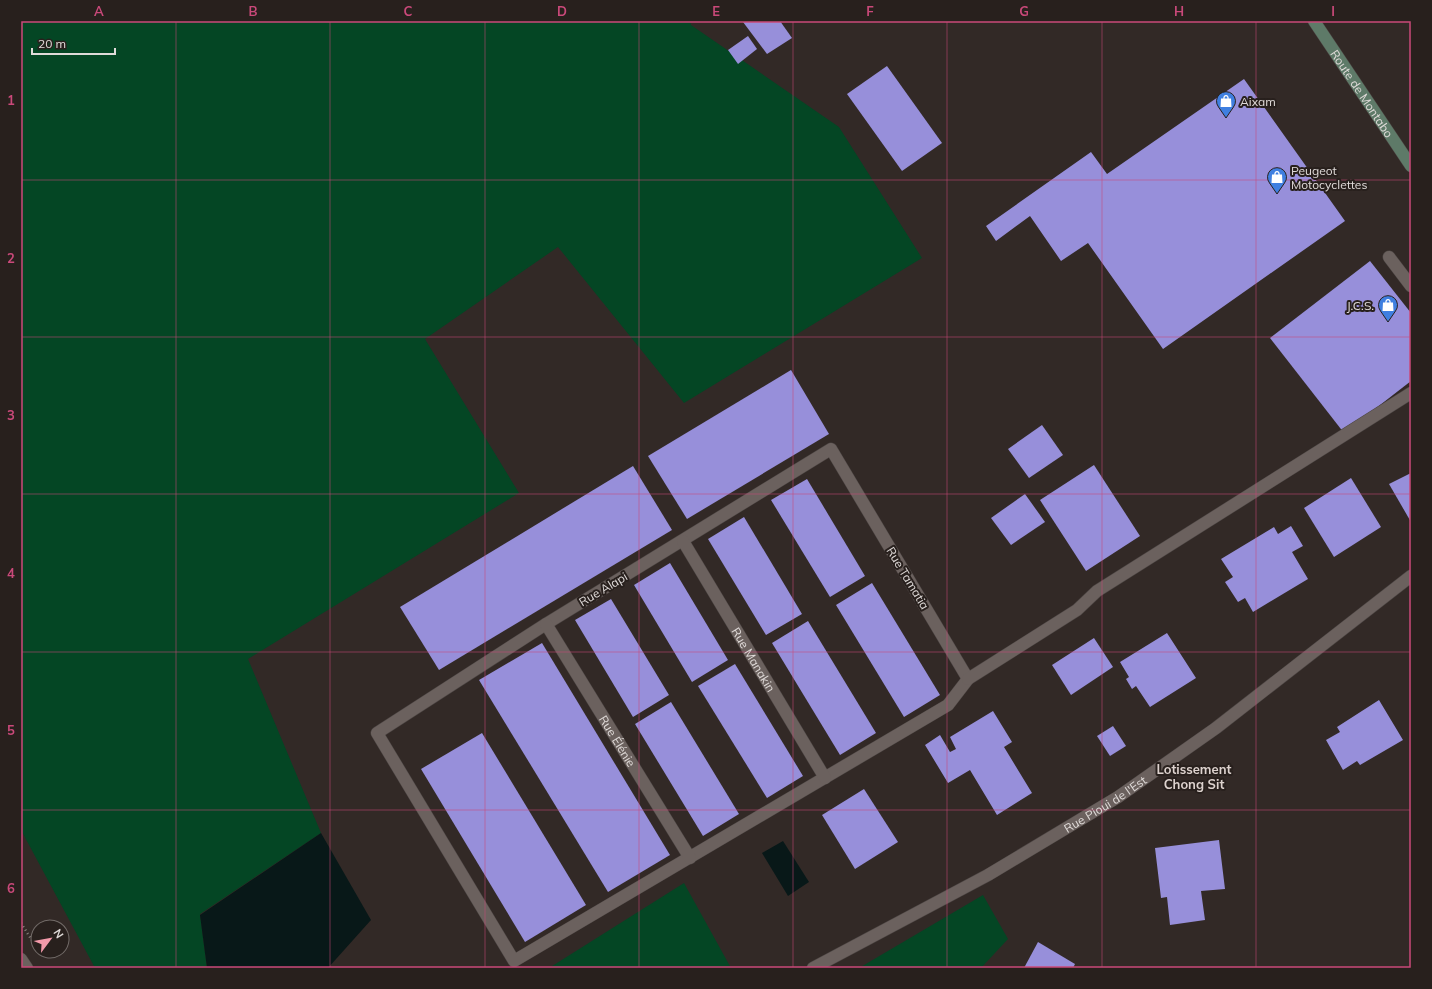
<svg xmlns="http://www.w3.org/2000/svg" width="1432" height="989" font-family="Mulish,sans-serif">
	<rect width="100%" height="100%" fill="#322926"/>
	<!-- green -->
	<g fill="#044624">
		<path d="M21,21H690L691,25L839,127L922,258L684,403L558,247L425,339L519,493L248,659L321,833L200,914L207,968H95L21,830Z"/>
		<path d="M684,883L731,968H549Z"/>
		<path d="M983,895L1008,939L981,968H859Z"/>
	</g>
	<!-- water -->
	<g fill="#081818">
		<path d="M321,833L371,920L328,968H207L200,915Z"/>
		<path d="M783,841L809,882L788,896L762,853Z"/>
	</g>
	<!-- building -->
	<g fill="#978fda">
		<path d="M744,21H780L792,38L767,54L743,22Z"/>
		<path d="M748,36L757,49L738,64L728,50Z"/>
		<path d="M887,66L942,143L902,171L847,94Z"/>
		<path d="M1244,79L1345,221L1163,349L1088,243L1061,261L1030,216L996,241L986,226L1091,152L1107,174Z"/>
		<path d="M1370,261L1411,313V381L1344,433L1270,338Z"/>
		<path d="M791,370L829,434L687,519L648,456Z"/>
		<path d="M1042,425L1063,455L1029,478L1008,449Z"/>
		<path d="M1094,465L1140,536L1086,571L1040,500Z"/>
		<path d="M633,466L672,530L439,670L400,607Z"/>
		<path d="M1411,473V522L1389,484Z"/>
		<path d="M1351,478L1381,527L1334,557L1304,508Z"/>
		<path d="M807,479L865,576L830,597L771,500Z"/>
		<path d="M1025,494L1045,522L1011,545L991,518Z"/>
		<path d="M744,517L802,614L766,635L708,539Z"/>
		<path d="M1291,526L1303,546L1292,552L1308,579L1253,612L1245,598L1238,602L1225,582L1233,577L1221,559L1274,527L1278,534Z"/>
		<path d="M670,563L728,660L692,682L634,585Z"/>
		<path d="M872,583L940,695L904,717L836,605Z"/>
		<path d="M611,599L669,695L633,717L575,620Z"/>
		<path d="M808,621L876,733L840,755L772,643Z"/>
		<path d="M1167,633L1196,678L1150,707L1136,686L1132,689L1126,679L1129,677L1120,662Z"/>
		<path d="M1094,638L1113,667L1071,695L1052,665Z"/>
		<path d="M542,643L670,855L608,892L479,680Z"/>
		<path d="M735,664L803,776L767,798L698,686Z"/>
		<path d="M1379,700L1403,740L1360,765L1357,761L1343,770L1326,740L1340,732L1337,727Z"/>
		<path d="M671,702L739,814L703,836L635,724Z"/>
		<path d="M993,711L1012,742L1004,747L1032,793L997,815L970,770L948,783L925,745L940,735L950,752L956,749L950,737Z"/>
		<path d="M1113,726L1126,746L1110,756L1097,736Z"/>
		<path d="M482,733L586,905L525,942L421,769Z"/>
		<path d="M864,789L898,842L855,869L822,815Z"/>
		<path d="M1219,840L1225,889L1201,891L1205,920L1170,925L1167,897L1161,898L1155,848Z"/>
		<path d="M1038,942L1075,964L1073,968H1024Z"/>
	</g>
	<g fill="none" stroke-linecap="round" stroke-linejoin="round">
		<!-- lane casing -->
		<g stroke="#4d4644" stroke-width="13">
			<g id="lane">
				<path d="M1389,257L1411,286"/>
				<path d="M21,959L27,968"/>
			</g>
		</g>
		<!-- street casing -->
		<g stroke="#4d4644" stroke-width="13">
			<g id="street">
				<path d="M831,449L968,679L948,705L514,961L377,733L546,624Z"/>
				<path id="s1" d="M683,541L825,778"/>
				<path id="s2" d="M546,624L690,858"/>
				<path d="M968,679L1077,610L1097,591L1411,393"/>
				<path id="s3" d="M813,968L988,875L1118,797L1216,728L1411,576"/>
			</g>
		</g>
		<!-- secondary casing -->
		<g stroke="#4d4644" stroke-width="13">
			<g id="secondary">
				<path id="s4" d="M1314,21L1411,166"/>
			</g>
		</g>
		<!-- path -->
		<path stroke="#8b8481" stroke-width="2.5" stroke-dasharray="1 3" stroke-linecap="butt" d="M21,923L33,942"/>
		<!-- lane -->
		<use href="#lane" stroke="#6b615e" stroke-width="12"/>
		<!-- street -->
		<use href="#street" stroke="#6b615e" stroke-width="12"/>
		<!-- secondary -->
		<use href="#secondary" stroke="#5e7a68" stroke-width="12"/>
	</g>
	<!-- grid -->
	<path fill="none" stroke="#ca497a" stroke-width="1" stroke-opacity="0.55" d="M176,21V968M330,21V968M485,21V968M639,21V968M793,21V968M947,21V968M1102,21V968M1256,21V968M21,180H1411M21,337H1411M21,494H1411M21,652H1411M21,810H1411"/>
	<!-- icons -->
	<defs>
		<g id="shop-pin" transform="scale(1)"><path d="M0 17L-7.5 6A9.5 9.5 0 1 1 7.5 6Z" fill="#3f7fe0" stroke="#28201d"/><path d="M-5-2.5h2.3a2.7 3.5 0 0 1 5.4 0H5L5.5 6h-11ZM-1.5-2.5h3a1.5 2.3 0 0 0-3 0Z" fill="#fff"/></g>
	</defs>
	<g fill-rule="evenodd">
		<use href="#shop-pin" x="1226" y="101"/>
		<use href="#shop-pin" x="1277" y="177"/>
		<use href="#shop-pin" x="1388" y="305"/>
	</g>
	<g text-anchor="middle" dominant-baseline="central" stroke-width="4" stroke-linejoin="round" paint-order="stroke">
		<!-- street labels -->
		<g font-size="12" fill="#e0dbd9" stroke="#28201d">
			<text stroke="none"><textPath href="#s4" startOffset="87">Route de Montabo</textPath></text>
			<text transform="translate(908 578) rotate(59)">Rue Tamatia</text>
			<text transform="translate(603 589) rotate(-31)">Rue Alapi</text>
			<text stroke="none"><textPath href="#s1" startOffset="138">Rue Manakin</textPath></text>
			<text stroke="none"><textPath href="#s2" startOffset="137">Rue Élénie</textPath></text>
			<text stroke="none"><textPath href="#s3" startOffset="335">Rue Pioui de l'Est</textPath></text>
		</g>
		<!-- poi labels -->
		<g font-size="12" fill="#e0dbd9" stroke="#28201d" text-anchor="start">
			<text x="1240" y="101">Aixam</text>
			<text x="1291" y="170">Peugeot<tspan x="1291" dy="14">Motocyclettes</tspan></text>
			<text x="1374" y="305" text-anchor="end">J.C.S.</text>
		</g>
		<!-- neighbourhood labels -->
		<g font-size="13" font-weight="bold" fill="#ddd2ce" stroke="#28201d">
			<text x="1194" y="769">Lotissement<tspan x="1194" dy="15">Chong Sit</tspan></text>
		</g>
	</g>
	<!-- border -->
	<rect width="1432" height="989" fill="none" stroke="#28201d" stroke-width="44"/>
	<!-- north arrow -->
	<g transform="translate(50 939) rotate(58)"><circle r="19" fill="#28201d" stroke="#726b68"/>
	<path d="M0-3L7 15L0 10L-7 15Z" fill="#f39aaa"/>
	<text y="-6" font-size="11" font-weight="bold" text-anchor="middle" fill="#e0dbd9">N</text>
	</g>
	<!-- scale -->
	<path d="M32 48v6h83v-6" fill="none" stroke="#e0dbd9" stroke-width="2"/>
	<text x="38" y="48" font-size="12" fill="#e0dbd9" stroke="#28201d" stroke-width="3" paint-order="stroke">20 m</text>
	<rect x="22" y="22" width="1388" height="945" fill="none" stroke="#ca497a" stroke-width="1.5"/>
	<g font-size="13" text-anchor="middle" font-weight="bold" fill="#ca497a">
		<text x="99" y="16">A</text>
		<text x="253" y="16">B</text>
		<text x="408" y="16">C</text>
		<text x="562" y="16">D</text>
		<text x="716" y="16">E</text>
		<text x="870" y="16">F</text>
		<text x="1024" y="16">G</text>
		<text x="1179" y="16">H</text>
		<text x="1333" y="16">I</text>
		<text x="11" y="105">1</text>
		<text x="11" y="263">2</text>
		<text x="11" y="420">3</text>
		<text x="11" y="578">4</text>
		<text x="11" y="735">5</text>
		<text x="11" y="893">6</text>
	</g>
</svg>
